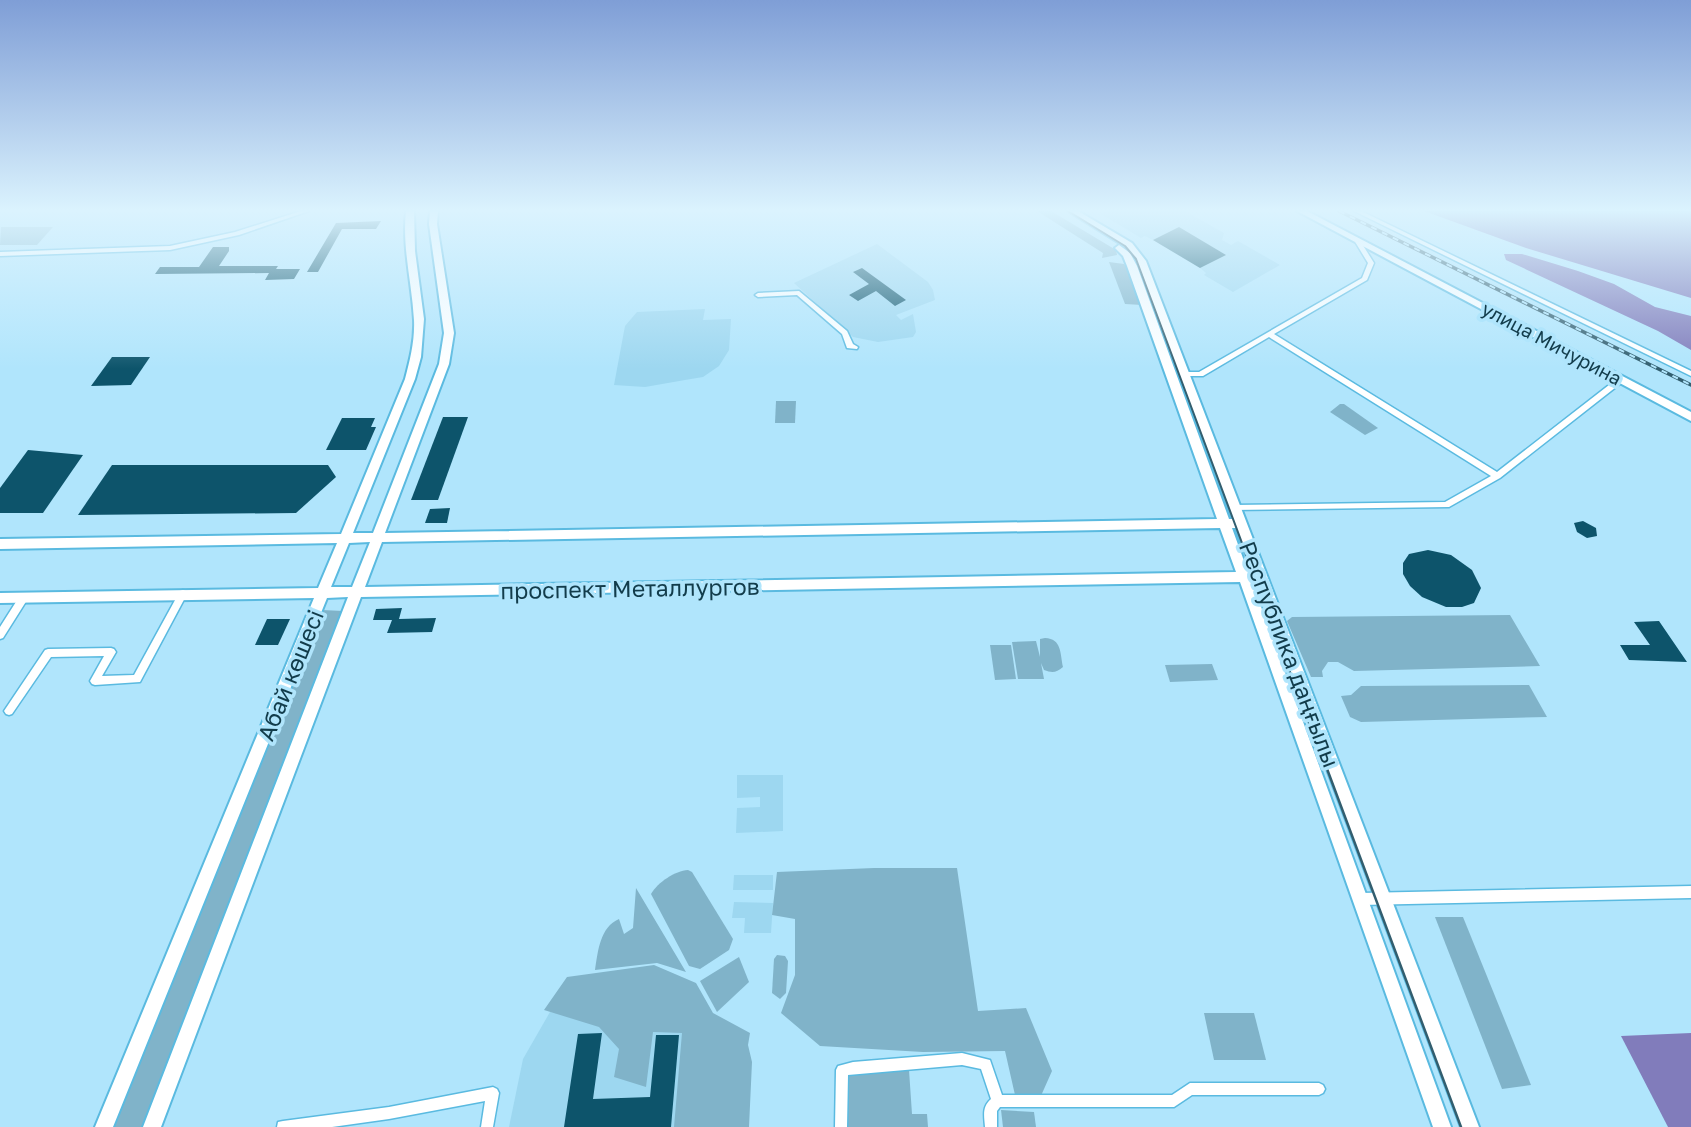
<svg xmlns="http://www.w3.org/2000/svg" width="1691" height="1127" font-family="'Golos Text',sans-serif">
	<rect width="100%" height="100%" fill="#b0e5fc"/>
	<!-- built -->
	<g fill="#9dd7f0">
		<path d="M1107,211H1185L1224,233L1222,240L1231,245L1238,241L1280,265L1233,292L1204,275L1206,273L1200,268L1153,240L1145,236L1141,238L1101,214Z"/>
		<path d="M877,244L928,282L933,290L935,300L896,315L901,320L913,314L916,332L913,337L878,342L853,337L794,283Z"/>
		<path d="M705,309L703,320L731,319L729,350L719,366L703,377L685,380L645,387L614,385L625,326L637,312Z"/>
		<path d="M737,775H783V831L736,833L737,808L760,807V797L737,798Z"/>
		<path d="M734,875H773V890H733Z"/>
		<path d="M734,902L773,903L771,933H744L745,918H732Z"/>
		<path d="M550,1012L702,1022L703,1127H509L523,1059Z"/>
	</g>
	<!-- green -->
	<g fill="#80b3c9">
		<path d="M1037,211H1051L1116,250L1117,255L1102,258L1103,253Z"/>
		<path d="M53,227L37,245H0L1,227Z"/>
		<path d="M1109,262L1124,264L1131,272L1142,305L1125,304Z"/>
		<path d="M776,401H796L795,423H775Z"/>
		<path d="M1340,404H1344L1378,428L1365,435L1330,412Z"/>
		<path d="M322,610L343,611L142,1127H111Z"/>
		<path d="M1510,615L1540,666L1354,671L1338,662H1328L1322,671L1323,677H1311L1287,621L1292,617Z"/>
		<path d="M1045,638C1062,639 1060,653 1063,667C1056,673 1052,673 1044,670L1041,663L1044,679H1018L1012,642L1036,641L1040,657V639Z"/>
		<path d="M990,645H1011L1016,679L995,680Z"/>
		<path d="M1212,664L1218,680L1170,682L1165,665Z"/>
		<path d="M1529,685L1547,717L1361,722L1350,717L1341,696L1351,695L1361,686Z"/>
		<path d="M874,868H957L978,1011L1026,1008L1052,1071L1040,1098L1015,1095L1005,1051L923,1052L820,1046L781,1013L795,975V919L772,915L777,872Z"/>
		<path d="M688,870L692,872L733,939L729,950L700,969L689,966L651,894C658,882 675,871 688,870Z"/>
		<path d="M636,888L686,972L657,963L595,970C598,951 600,927 619,919L624,934L633,928Z"/>
		<path d="M1435,917H1463L1531,1085L1502,1089Z"/>
		<path d="M777,955L785,956L788,961L786,993L780,999L772,993L774,959Z"/>
		<path d="M739,957L749,982L717,1012L700,981Z"/>
		<path d="M654,965L696,983L713,1013L750,1033L748,1045L752,1062L749,1127H674L682,1033L653,1032L646,1087L614,1077L619,1049L599,1027L544,1010L567,977Z"/>
		<path d="M1204,1013H1254L1266,1060H1214Z"/>
		<path d="M909,1070L912,1114H927L928,1127H846V1075Z"/>
		<path d="M1001,1110L1034,1112L1036,1127H1003Z"/>
	</g>
	<!-- water -->
	<g fill="#817cbb">
		<path d="M1424,211H1691V298L1526,248Z"/>
		<path d="M1504,254H1522L1578,271L1614,284L1655,307L1691,316V350L1658,331L1506,260Z"/>
		<path d="M1691,1033V1127H1668L1621,1036Z"/>
	</g>
	<!-- building -->
	<g fill="#0d546b">
		<path d="M381,221L376,229H342L318,272H307L336,223Z"/>
		<path d="M1179,227L1226,255L1200,268L1153,240Z"/>
		<path d="M213,247H229V251L219,266H278L276,269H300L294,279L265,280L269,273L155,274L160,267H199Z"/>
		<path d="M862,268L906,300L895,306L876,291L858,301L849,295L869,284L853,272Z"/>
		<path d="M112,357H150L131,385L91,386Z"/>
		<path d="M443,417H468L438,500H411Z"/>
		<path d="M342,418H375L371,427H376L366,450H326Z"/>
		<path d="M28,450L83,455L43,513H0V488Z"/>
		<path d="M112,465H328L336,477L296,513L78,515Z"/>
		<path d="M450,508L447,523H425L430,509Z"/>
		<path d="M1583,521L1596,528L1597,536L1587,538L1577,532L1574,523Z"/>
		<path d="M1428,550L1451,555L1472,570L1481,588L1474,603L1462,607H1446L1422,597L1410,586L1403,574V563L1409,554Z"/>
		<path d="M402,608L399,619L436,618L432,632L387,633L392,620H373L376,609Z"/>
		<path d="M267,619H290L278,645H255Z"/>
		<path d="M1659,621L1687,662L1629,660L1620,645H1650L1634,622Z"/>
		<path d="M602,1033L593,1099L650,1097L656,1035H679L671,1127H564L578,1034Z"/>
	</g>
	<g fill="none" stroke-linecap="round" stroke-linejoin="round">
		<!-- street casing -->
		<g stroke="#5abae0" stroke-width="3">
			<g id="street">
				<path d="M301,211H309L239,235L170,250L0,256V252L170,246L235,232Z"/>
				<path d="M1354,211H1361L1691,371V376Z"/>
				<path d="M1357,238L1359,239L1374,263L1367,280L1274,334L1497,472L1618,378H1624L1625,380L1500,478L1449,507L1231,510L1230,508L1231,506L1234,505L1445,502L1491,476L1269,337L1203,376H1184L1180,374L1184,372H1199L1362,278L1368,263L1354,240Z"/>
				<path d="M799,291L847,331L853,344L858,347L857,349L847,348L842,334L797,295L758,297L755,295L758,293Z"/>
				<path d="M183,590L186,591L187,594L140,682L95,685L92,684L90,681L104,656L51,657L12,714L9,715L6,714L4,711L6,708L45,650L48,649L111,648L114,649L116,652L102,676L134,675L180,591Z"/>
				<path d="M24,593L27,594L29,597L27,600L3,638L0,639V627L21,594Z"/>
				<path d="M1691,886V898L1361,905L1357,903L1355,899L1357,895L1361,893Z"/>
				<path d="M962,1053L990,1060L1002,1095H1172L1190,1083H1319L1323,1085L1325,1089L1323,1093L1319,1095H1192L1174,1107H1000L997,1111V1127H985C984,1115 982,1107 991,1099L981,1069L962,1065L848,1075L847,1127H835L836,1070L838,1066L853,1062Z"/>
				<path d="M493,1087L497,1089L499,1093L493,1127H481L485,1101L389,1119L332,1127H277L278,1122L283,1121L389,1107Z"/>
			</g>
		</g>
		<!-- secondary casing -->
		<g stroke="#5abae0" stroke-width="4">
			<g id="secondary">
				<path d="M406,211H414L415,251L424,319L421,357L415,379L353,533H373L439,364L444,333L429,224L430,211H438L437,224L454,333L449,364L385,533L1217,519L1127,266L1123,256L1115,248L1119,245L1130,253L1137,266L1229,519H1233L1137,261L1126,247L1068,211H1078L1132,243L1146,261L1479,1127H1461L1257,582H1252L1451,1127H1433L1240,582L361,597L161,1127H143L348,597L327,598L113,1127H95L314,598L0,603V593L318,588L337,543L0,549V539L341,534L405,379C410,360 415,340 414,320C412,283 402,248 406,211ZM1220,528L1236,572L365,587L382,542ZM1232,528H1236L1253,572H1248ZM370,542L352,587H331L349,543Z"/>
				<path d="M1297,211H1307L1691,412V421Z"/>
			</g>
		</g>
		<!-- street -->
		<use href="#street" fill="#fff" fill-rule="evenodd"/>
		<!-- secondary -->
		<use href="#secondary" fill="#fff" fill-rule="evenodd"/>
		<!-- tram-far1 -->
		<path stroke="#325e6f" stroke-width="2" d="M1068,211L1125,246L1136,259L1317,744"/>
		<!-- tram -->
		<path stroke="#325e6f" stroke-width="2.5" d="M1317,742L1461,1127"/>
		<!-- rail casing -->
		<g stroke="#325e6f" stroke-width="3.5">
			<path id="rail" d="M1339,211L1691,385"/>
		</g>
		<!-- rail -->
		<use href="#rail" stroke="#b0e5fc" stroke-width="2" stroke-dasharray="6" stroke-linecap="butt"/>
	</g>
	<!-- sky -->
	<linearGradient id="sky" x2="0" y2="1"><stop stop-color="#7f9ed6"/><stop offset="0.57" stop-color="#dbf3fe"/><stop offset="1" stop-color="#dbf3fe" stop-opacity="0"/></linearGradient>
	<rect width="1691" height="369" fill="url(#sky)"/>
	<g text-anchor="middle" dominant-baseline="central" stroke-width="7" stroke-linejoin="round" paint-order="stroke">
		<!-- far-street labels -->
		<g font-size="19" fill="#123c4b" stroke="#b0e5fc">
			<text transform="translate(1552 343) rotate(28)">улица Мичурина</text>
		</g>
		<!-- street labels -->
		<g font-size="23" fill="#123c4b" stroke="#b0e5fc">
			<text transform="translate(630 588) rotate(-1)">проспект Металлургов</text>
			<text transform="translate(1290 654) rotate(69)">Республика даңғылы</text>
			<text transform="translate(290 675) rotate(-68)">Абай көшесі</text>
		</g>
	</g>
</svg>
